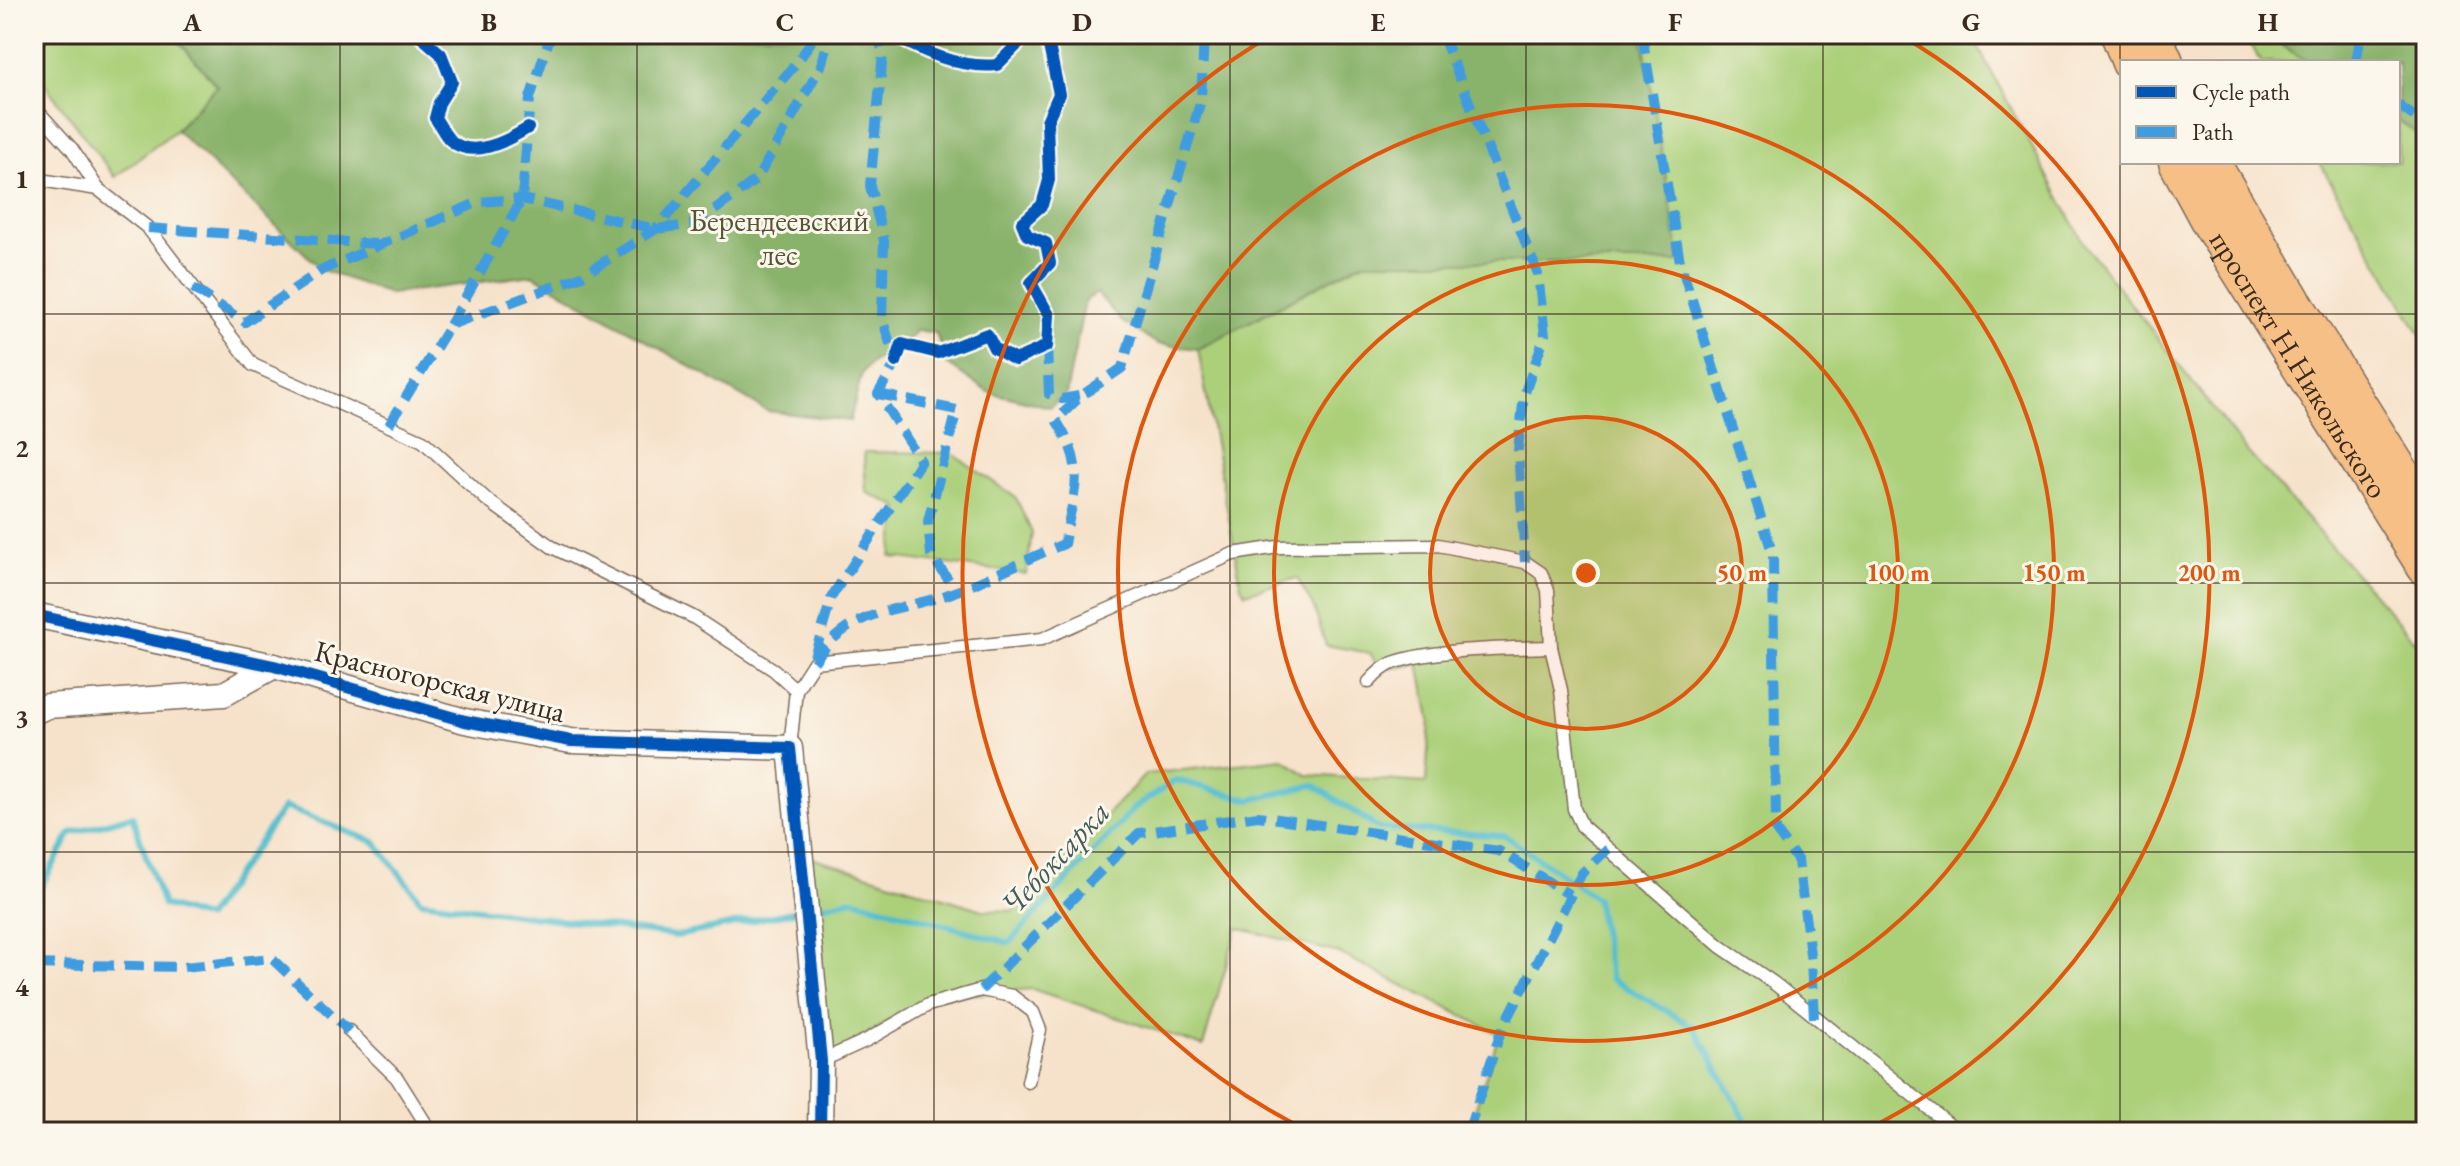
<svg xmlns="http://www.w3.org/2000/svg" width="2460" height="1166" font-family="'EB Garamond',serif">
	<rect width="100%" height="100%" fill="#fbf7ec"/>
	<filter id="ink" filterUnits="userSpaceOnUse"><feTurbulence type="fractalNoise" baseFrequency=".0125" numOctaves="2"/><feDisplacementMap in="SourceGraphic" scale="16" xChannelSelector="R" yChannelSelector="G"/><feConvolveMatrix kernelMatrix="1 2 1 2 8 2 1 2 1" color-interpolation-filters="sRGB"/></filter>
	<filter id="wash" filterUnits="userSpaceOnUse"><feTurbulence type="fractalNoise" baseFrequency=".006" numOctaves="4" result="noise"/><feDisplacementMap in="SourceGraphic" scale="32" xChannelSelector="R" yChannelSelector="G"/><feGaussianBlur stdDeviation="1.8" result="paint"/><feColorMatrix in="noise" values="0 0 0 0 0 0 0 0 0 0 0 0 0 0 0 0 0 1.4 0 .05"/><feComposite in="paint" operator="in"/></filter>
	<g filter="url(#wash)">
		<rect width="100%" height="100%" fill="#f6e2ca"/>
		<!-- green -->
		<g fill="#acd07a" stroke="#747d4c" stroke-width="2">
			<path d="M34,34H173L217,86L176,130L115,177L34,70Z"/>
			<path d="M1642,34H1971L2085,245L2243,447L2426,653V1132H1468L1499,1034L1339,953L1237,928L1203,1046L1032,989L929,998L821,1061L803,878L814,858L983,910L1013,911L1146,774L1283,759L1307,775L1426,783L1430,718L1419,664L1380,670L1370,653L1326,645L1314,608L1297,578L1245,593L1241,586L1198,349L1363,262H1679Z"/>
			<path d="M2245,34H2264L2308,62H2261Z"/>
			<path d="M2398,121L2426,139V344L2319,162H2398Z"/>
			<path d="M864,452L952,453L1016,498L1032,533L1026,574L891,557L899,507L866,492Z"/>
		</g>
		<!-- forest -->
		<g fill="#89b26a" stroke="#626e44" stroke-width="2">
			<path d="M173,34H1642L1680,262H1363L1198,349L1158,344L1121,321L1097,293L1085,301L1066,394L1050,407L988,392L946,363L936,333L917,330L896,355L874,360L862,373L850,421L767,411L533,275L390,294L322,270L176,130L217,86Z"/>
			<path d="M2265,34H2426V139L2398,121V62H2308Z"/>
		</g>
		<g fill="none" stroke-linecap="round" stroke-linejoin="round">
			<!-- stream -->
			<g stroke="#51bdcc" stroke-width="6">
				<path d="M34,900L71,833L132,816L163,905L206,918L284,807L375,842L421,901L677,936L802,910"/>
				<path d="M813,908L853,899L1009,943L1134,808L1176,780L1250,800L1314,785L1378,828L1505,836L1596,898L1611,979L1694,1027L1752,1132"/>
			</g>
		</g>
	</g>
	<g filter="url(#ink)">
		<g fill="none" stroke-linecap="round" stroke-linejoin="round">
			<!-- service casing -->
			<g stroke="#7c6a5a" stroke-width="15">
				<g id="service">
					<path d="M34,107L72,149L98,189L148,228L253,365L423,441L487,500L552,547L693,617L774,670L796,690L790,748"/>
					<path d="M34,132L38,182L34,193"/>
					<path d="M34,179L98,189"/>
					<path d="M1369,682C1376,674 1383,667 1393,663C1431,649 1509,648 1551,647"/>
					<path d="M796,690L814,662L1042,639L1233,554L1278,547L1438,545L1525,562L1541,573L1548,590L1551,647L1561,690L1574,809L1582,826L1720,946L1775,984L1958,1132"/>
					<path d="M349,1031L397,1078L431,1132"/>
					<path d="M821,1061L867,1040L928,1005L981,990L1012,996L1033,1012L1040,1030L1028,1082"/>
				</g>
			</g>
			<!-- minor casing -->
			<g stroke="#7c6a5a" stroke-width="27">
				<g id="minor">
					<path d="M34,615L274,666L465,721L571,741L790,748L821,1061L820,1132"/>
					<path d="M34,712L47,706L224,694L274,666"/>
				</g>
			</g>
			<!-- primary casing -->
			<g stroke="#7c6a5a" stroke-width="41">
				<g id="primary">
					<path d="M2120,34L2131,62"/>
					<path d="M2151,34L2164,62"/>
					<path id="s1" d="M2178,162L2210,221L2426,566"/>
					<path d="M2210,162L2293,303L2426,514"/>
				</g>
			</g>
			<!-- service -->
			<use href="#service" stroke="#fff" stroke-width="12"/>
			<!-- minor -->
			<use href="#minor" stroke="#fff" stroke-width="24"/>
			<!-- primary -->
			<use href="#primary" stroke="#f5bf86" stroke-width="38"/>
			<!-- quiet -->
			<g stroke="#3f9ce0" stroke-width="10" stroke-dasharray="20 10" stroke-linecap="butt">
				<path d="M1442,34L1538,274L1545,335L1524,395L1518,450L1525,562"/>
				<path d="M1642,34L1680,262L1773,555L1776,831L1798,861L1811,962L1814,1018"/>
				<path d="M2356,62L2361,34"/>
				<path d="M2398,105L2426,125"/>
				<path d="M148,228L376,244"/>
				<path d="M193,288L245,322L322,270L479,202L522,199L656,229L696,224L757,179L821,66L830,34"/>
				<path d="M450,325L522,199L530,98L551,34"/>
				<path d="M1047,346L1049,394L1062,399L1079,396"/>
				<path d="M878,394L957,410L928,521L931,555L957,592"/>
				<path d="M389,425L450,325L582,276L656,229L799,60L816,34"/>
				<path d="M814,657L832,596L921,461L878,394L896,362L882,318L884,241L870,186L883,54L878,34"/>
				<path d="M814,662C853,604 899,614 957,591C993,577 1028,558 1064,544C1074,489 1088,470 1056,420L1081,396L1122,368L1201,100L1204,34"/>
				<path d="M34,964L183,967L271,958L349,1031"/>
				<path d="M981,990L1139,833L1258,816L1499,851L1570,895"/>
				<path d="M1468,1132L1500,1034L1582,873L1608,849"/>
			</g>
			<!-- cycleway casing -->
			<g stroke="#fbf7ec" stroke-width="17">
				<g id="cycleway">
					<path d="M418,34L441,54L452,82L439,103L435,118C440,124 444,135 450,140C472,160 507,141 528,128"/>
					<path d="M890,34C923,51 959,69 997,65L1028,34L1048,41L1059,94L1047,121L1049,180L1042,205L1022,223L1027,235L1046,243L1050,263L1031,283L1049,315L1047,346L1015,360L994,348L987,334L938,353L902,344L896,362"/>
					<path d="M34,615L274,666L465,721L571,741L790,748L821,1061L820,1132"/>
				</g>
			</g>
			<!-- cycleway -->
			<use href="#cycleway" stroke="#0057b8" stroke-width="12"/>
		</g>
	</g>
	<!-- grid -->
	<path fill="none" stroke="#3b2a1e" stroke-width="2" stroke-opacity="0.55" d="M340,34V1132M637,34V1132M934,34V1132M1230,34V1132M1526,34V1132M1823,34V1132M2120,34V1132M34,314H2426M34,583H2426M34,852H2426"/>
	<!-- distance rings -->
	<circle cx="1586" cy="573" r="156" fill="#df570d" fill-opacity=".12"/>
	<g fill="none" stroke="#df570d" stroke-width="4">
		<circle cx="1586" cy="573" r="156"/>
		<circle cx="1586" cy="573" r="312"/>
		<circle cx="1586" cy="573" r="468"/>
		<path d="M1308 1131A623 623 0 0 1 1270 36M1902 36A623 623 0 0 1 1864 1131"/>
	</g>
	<g text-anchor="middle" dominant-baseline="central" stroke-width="6" stroke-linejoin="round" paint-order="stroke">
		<!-- park labels -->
		<g font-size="30" fill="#575435" stroke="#fbf7ec">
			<text x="779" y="220">Берендеевский<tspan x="779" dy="34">лес</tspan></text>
		</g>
		<!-- street labels -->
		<g font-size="30" fill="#3b2a1e" stroke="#fbf7ec">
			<text stroke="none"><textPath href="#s1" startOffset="236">проспект Н.Никольского</textPath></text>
			<text transform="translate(440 681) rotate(14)">Красногорская улица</text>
		</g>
		<!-- water labels -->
		<g font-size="32" font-style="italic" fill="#435d5b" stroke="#fbf7ec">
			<text transform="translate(1055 858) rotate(-47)">Чебоксарка</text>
		</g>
	</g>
	<circle cx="1586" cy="573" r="12" fill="#df570d" stroke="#fbf7ec" stroke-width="4"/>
	<g font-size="24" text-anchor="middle" font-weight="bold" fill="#df570d" stroke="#fbf7ec" stroke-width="6" stroke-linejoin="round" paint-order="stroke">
		<text x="1742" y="581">50 m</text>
		<text x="1898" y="581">100 m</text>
		<text x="2054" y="581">150 m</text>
		<text x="2209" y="581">200 m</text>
	</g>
	<!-- margin -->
	<rect width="2460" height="1166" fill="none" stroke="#fbf7ec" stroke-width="88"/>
	<!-- legend -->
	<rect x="2120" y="60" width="280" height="104" fill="#fbf7ec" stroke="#aea59a" stroke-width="2"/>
	<rect x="2136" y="86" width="40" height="12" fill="#0057b8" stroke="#aea59a" stroke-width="2"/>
	<text x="2192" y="100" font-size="24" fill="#3b2a1e">Cycle path</text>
	<rect x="2136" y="126" width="40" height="12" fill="#3f9ce0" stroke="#aea59a" stroke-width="2"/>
	<text x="2192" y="140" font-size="24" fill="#3b2a1e">Path</text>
	<rect x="44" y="44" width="2372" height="1078" fill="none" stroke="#3b2a1e" stroke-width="3"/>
	<g font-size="26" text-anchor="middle" font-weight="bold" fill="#3b2a1e">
		<text x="192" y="31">A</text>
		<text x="489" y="31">B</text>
		<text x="785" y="31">C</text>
		<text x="1082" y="31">D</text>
		<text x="1378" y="31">E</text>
		<text x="1675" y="31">F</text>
		<text x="1971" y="31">G</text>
		<text x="2268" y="31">H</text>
		<text x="22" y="188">1</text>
		<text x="22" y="457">2</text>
		<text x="22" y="727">3</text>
		<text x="22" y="996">4</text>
	</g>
</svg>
